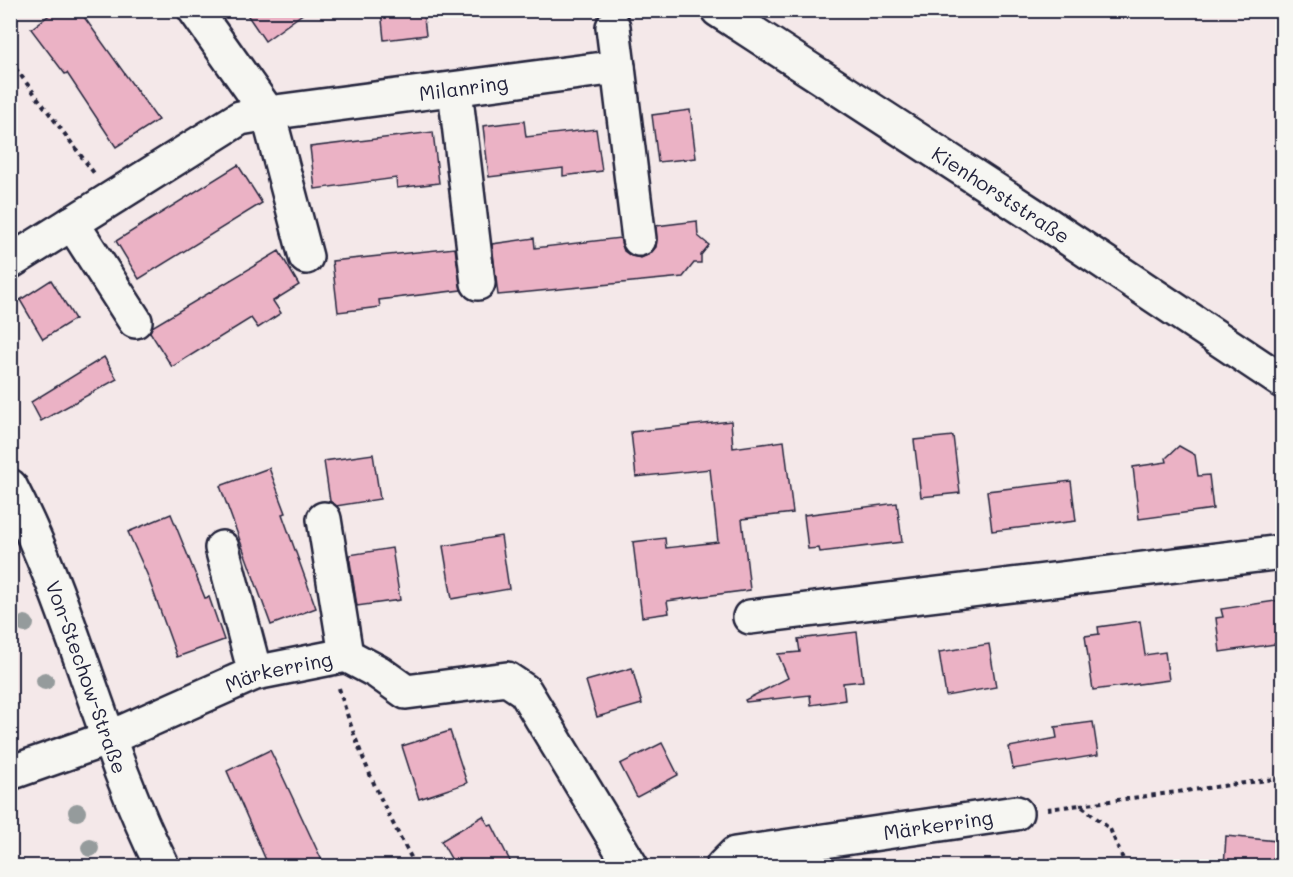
<svg xmlns="http://www.w3.org/2000/svg" width="1293" height="877" font-family="Mali,sans-serif">
	<rect width="100%" height="100%" fill="#f4e8e9"/>
	<filter id="ink" filterUnits="userSpaceOnUse"><feTurbulence type="fractalNoise" baseFrequency=".0167" numOctaves="2"/><feDisplacementMap in="SourceGraphic" scale="12" xChannelSelector="R" yChannelSelector="G"/><feConvolveMatrix kernelMatrix="1 2 1 2 8 2 1 2 1" color-interpolation-filters="sRGB"/></filter>
	<g filter="url(#ink)">
		<!-- building -->
		<g fill="#ebb2c5" stroke="#22223b" stroke-width="1.5">
			<path d="M56,10H79L158,120L116,147L67,73L65,74L31,29Z"/>
			<path d="M244,10H308L265,41Z"/>
			<path d="M381,10H423L426,35L384,40Z"/>
			<path d="M690,110L696,158L658,162L652,115Z"/>
			<path d="M524,121L526,137L596,129L602,171L563,176V168L489,177L483,126Z"/>
			<path d="M433,132L439,183L397,188L396,178L315,189L310,147Z"/>
			<path d="M238,165L262,203L139,279L116,241Z"/>
			<path d="M697,221L698,236L709,245L701,255V263H694L683,277L498,295L492,244L534,238L535,248L620,238L624,251L631,256L641,258L650,254L656,247V226Z"/>
			<path d="M455,248L461,290L379,300L380,307L338,312L332,261Z"/>
			<path d="M279,251L299,285L273,301L281,313L258,328L251,318L172,367L150,332L152,327Z"/>
			<path d="M51,280L75,319L43,339L20,300Z"/>
			<path d="M104,357L117,379L41,421L31,402Z"/>
			<path d="M731,421L733,448L784,441L793,513L742,519L750,590L667,601L669,613L642,617L633,542L665,538L666,548L718,542L710,469L636,477L631,432Z"/>
			<path d="M953,436L960,493L921,497L914,440Z"/>
			<path d="M1179,446L1195,455L1198,476L1209,475L1213,509L1139,519L1133,467L1167,462L1166,458Z"/>
			<path d="M373,454L380,499L336,506L330,501L324,461Z"/>
			<path d="M269,468L286,513L282,514L316,608L271,625L220,486Z"/>
			<path d="M1071,481L1076,521L992,531L987,491Z"/>
			<path d="M897,503L902,542L820,552L819,548L808,549L804,515Z"/>
			<path d="M171,514L205,598L209,597L224,640L177,657L147,574L128,532Z"/>
			<path d="M501,536L509,589L452,599L443,546Z"/>
			<path d="M392,548L400,600L357,606L349,555Z"/>
			<path d="M1282,600V643L1220,652L1216,618L1223,617L1221,609Z"/>
			<path d="M1140,621L1145,655L1165,652L1169,680L1093,690L1085,636L1099,634L1098,627Z"/>
			<path d="M857,632L863,681L843,683L845,700L811,705L810,695L746,702L745,700L788,678L778,654L800,652L798,639Z"/>
			<path d="M989,644L996,687L946,696L939,652Z"/>
			<path d="M632,668L642,704L597,717L586,681Z"/>
			<path d="M1093,722L1098,755L1013,769L1009,747L1057,738L1055,727Z"/>
			<path d="M450,731L467,783L419,799L402,746Z"/>
			<path d="M662,743L678,775L637,797L620,764Z"/>
			<path d="M270,750L282,775L325,867H269L227,771Z"/>
			<path d="M483,816L489,826L492,825L513,867H456L441,841Z"/>
			<path d="M1226,836L1277,841L1274,867H1224Z"/>
		</g>
		<g fill="none" stroke-linecap="round" stroke-linejoin="round">
			<!-- minor casing -->
			<g stroke="#22223b" stroke-width="38">
				<g id="minor">
					<path id="s1" d="M718,10L1038,218L1282,381"/>
					<path d="M618,67L639,239"/>
					<path d="M455,90L478,283"/>
					<path d="M72,223L135,321"/>
					<path id="s2" d="M306,257L268,113L618,67L613,27"/>
					<path d="M10,262L240,118L268,113L195,10"/>
					<path id="s3" d="M10,486C73,608 101,744 162,866"/>
					<path d="M324,519L346,655"/>
					<path d="M222,548L255,673"/>
					<path d="M750,617L1282,552"/>
					<path id="s4" d="M10,773L109,738L255,673L346,655L378,672L406,692L507,679L525,691L631,866"/>
					<path id="s5" d="M723,866L735,854L1016,813"/>
				</g>
			</g>
			<!-- path -->
			<g stroke="#22223b" stroke-width="4" stroke-dasharray="4.5 4.5" stroke-linecap="butt">
				<path d="M10,61L94,173"/>
				<path d="M339,688C357,751 384,810 416,866"/>
				<path d="M1080,805L1282,778"/>
				<path d="M1047,809L1080,805L1110,829L1126,866"/>
			</g>
			<!-- minor -->
			<use href="#minor" stroke="#f6f6f2" stroke-width="33"/>
		</g>
		<!-- trees -->
		<g fill="#959b9c">
			<circle cx="25" cy="624" r="9"/>
			<circle cx="45" cy="681" r="9"/>
			<circle cx="77" cy="812" r="9"/>
			<circle cx="90" cy="848" r="9"/>
		</g>
	</g>
	<g text-anchor="middle" dominant-baseline="central" stroke-width="4.5" stroke-linejoin="round" paint-order="stroke">
		<!-- street labels -->
		<g font-size="20" fill="#22223b" stroke="#f6f6f2">
			<text stroke="none"><textPath href="#s2" startOffset="346">Milanring</textPath></text>
			<text stroke="none"><textPath href="#s1" startOffset="338">Kienhorststraße</textPath></text>
			<text stroke="none"><textPath href="#s4" startOffset="288">Märkerring</textPath></text>
			<text stroke="none"><textPath href="#s3" startOffset="206">Von-Stechow-Straße</textPath></text>
			<text stroke="none"><textPath href="#s5" startOffset="222">Märkerring</textPath></text>
		</g>
	</g>
	<!-- margin -->
	<rect width="1293" height="877" fill="none" stroke="#f6f6f2" stroke-width="36"/>
	<rect x="18" y="18" width="1257" height="841" fill="none" stroke="#22223b" stroke-width="2" filter="url(#ink)"/>
</svg>
